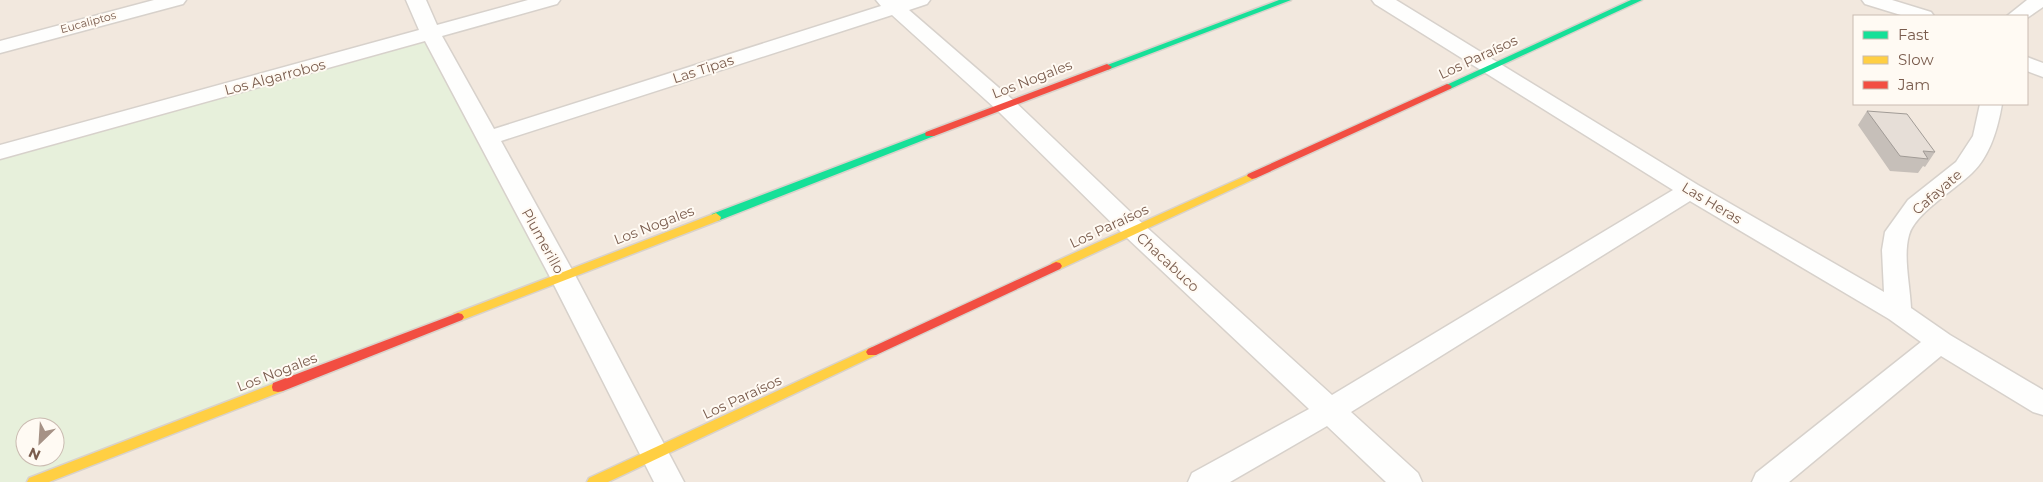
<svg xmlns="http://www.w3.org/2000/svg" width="2043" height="482" font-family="Montserrat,sans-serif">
	<rect width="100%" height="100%" fill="#f9f5f0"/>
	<!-- residential -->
	<path fill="#f2e8de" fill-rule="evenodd" d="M0,0H2043V482H0ZM1854,16H2027V104H1854ZM25,427H55V457H25Z"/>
	<!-- green -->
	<path fill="#e7f0db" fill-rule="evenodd" d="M431,34L563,277L34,482H0V152ZM25,427H55V457H25Z"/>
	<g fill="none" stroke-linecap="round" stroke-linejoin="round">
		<!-- street casing -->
		<g stroke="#d7d1cb" stroke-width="3">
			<g id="street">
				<path d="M154,0H186L183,4L0,53V41Z"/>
				<path d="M406,0H426L437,25L528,0H560L557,4L442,36L494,129L881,6L876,0H930L927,4L909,10L1013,100L1143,224L1332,395L1673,190L1375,4L1372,0H1396L1698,185L1884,292L1882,250L1885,232L1908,200L1956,162L1973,136L1980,104H2002C1998,128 1990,156 1972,173C1956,189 1915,213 1909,235C1903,256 1910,285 1911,308L1950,335L2043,390V415L2033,412L1941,356L1789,482H1752L1756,473L1921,342L1889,319L1690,201L1351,412L1418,473L1422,482H1386L1327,426L1230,482H1188L1192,473L1309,409L1125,236L997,110L892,15L501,141L576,277L684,482H654L550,277L425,41L0,159V145L419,30Z"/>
				<path d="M1862,0H1892L1931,12L1934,16H1904L1865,4Z"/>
				<path d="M2027,0H2043V7L2027,18V16H2007Z"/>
				<path d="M2027,57L2043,63V77L2027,71Z"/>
			</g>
		</g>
		<!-- fast casing -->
		<g stroke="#d9d2cb" stroke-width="3">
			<g id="fast">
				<path d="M1279,0H1291L1110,69L1107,70L1102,67Z"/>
				<path d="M1631,0H1642L1450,89H1444L1442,87Z"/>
				<path d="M930,131L934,132L935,134L934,136L720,220L716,221L711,217L712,214Z"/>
			</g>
		</g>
		<!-- slow casing -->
		<g stroke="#d9d2cb" stroke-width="3">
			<g id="slow">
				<path d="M1252,173L1256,174L1257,176L1256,178L1060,269L1056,270L1050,266L1052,263Z"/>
				<path d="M716,213L721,217L720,220L462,320H454L452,317L454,314Z"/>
				<path d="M872,347L876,349L878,352L876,355L608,482H587L589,478Z"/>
				<path d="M278,382L283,383L284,387L283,391L49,482H27L29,478Z"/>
			</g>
		</g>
		<!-- jam casing -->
		<g stroke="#d9d2cb" stroke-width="3">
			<g id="jam">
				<path d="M1107,64L1112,67L1110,69L934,136H926L925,134L926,132Z"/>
				<path d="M1447,84L1450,85L1452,87L1450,89L1256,178L1252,179L1247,176L1248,174Z"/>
				<path d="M1056,262L1060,263L1062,266L1060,269L876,355H868L866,352L868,349Z"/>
				<path d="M458,313L462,314L464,317L462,320L283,391L278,392L273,391L272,387L273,383Z"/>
			</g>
		</g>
		<!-- street -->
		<use href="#street" fill="#fefefd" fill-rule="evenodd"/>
		<!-- fast -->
		<use href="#fast" fill="#16e098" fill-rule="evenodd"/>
		<!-- slow -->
		<use href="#slow" fill="#ffcf43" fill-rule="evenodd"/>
		<!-- jam -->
		<use href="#jam" fill="#f24e42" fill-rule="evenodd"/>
	</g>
	<!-- wall -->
	<path fill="#c6bfb9" d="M1867,111L1935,152L1925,167L1923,166L1918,173L1890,171L1858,125Z"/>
	<!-- building -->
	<path fill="#e6ded7" stroke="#a19b96" d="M1867,111L1907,114L1935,152L1923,151L1928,159L1900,156Z"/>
	<g text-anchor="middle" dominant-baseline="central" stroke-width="4" stroke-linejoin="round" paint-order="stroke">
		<!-- far-street labels -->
		<g font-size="11" fill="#7a5c4d" stroke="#fffaf3">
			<text transform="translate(88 22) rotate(-15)">Eucaliptos</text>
		</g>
		<!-- street labels -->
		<g font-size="14" fill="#7a5c4d" stroke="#fffaf3">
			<text transform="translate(1478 57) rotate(-25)">Los Paraísos</text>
			<text transform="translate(703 69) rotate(-18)">Las Tipas</text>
			<text transform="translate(275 77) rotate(-15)">Los Algarrobos</text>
			<text transform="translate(1032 79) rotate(-21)">Los Nogales</text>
			<text transform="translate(1937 192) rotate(-41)">Cafayate</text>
			<text transform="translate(1712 203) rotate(31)">Las Heras</text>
			<text transform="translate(654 225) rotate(-21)">Los Nogales</text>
			<text transform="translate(1109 226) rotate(-25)">Los Paraísos</text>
			<text transform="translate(543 241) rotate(61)">Plumerillo</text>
			<text transform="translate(1168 262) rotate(43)">Chacabuco</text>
			<text transform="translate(277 372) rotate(-21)">Los Nogales</text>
			<text transform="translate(742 397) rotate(-25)">Los Paraísos</text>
		</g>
	</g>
	<!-- legend -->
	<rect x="1853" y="15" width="175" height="90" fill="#fffaf3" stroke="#cabbb1"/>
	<rect x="1863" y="31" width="25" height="8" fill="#16e098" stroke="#cabbb1"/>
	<text x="1898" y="40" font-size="15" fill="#7a5c4d">Fast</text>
	<rect x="1863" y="56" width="25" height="8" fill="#ffcf43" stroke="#cabbb1"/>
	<text x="1898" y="65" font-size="15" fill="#7a5c4d">Slow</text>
	<rect x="1863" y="81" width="25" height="8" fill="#f24e42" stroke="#cabbb1"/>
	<text x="1898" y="90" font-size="15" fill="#7a5c4d">Jam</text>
	<!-- north arrow -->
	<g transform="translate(40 442) rotate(205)"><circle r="24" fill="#fffaf3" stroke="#cabbb1"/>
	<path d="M0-4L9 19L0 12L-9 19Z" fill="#a69286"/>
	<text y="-8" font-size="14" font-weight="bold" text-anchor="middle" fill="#7a5c4d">N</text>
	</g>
</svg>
